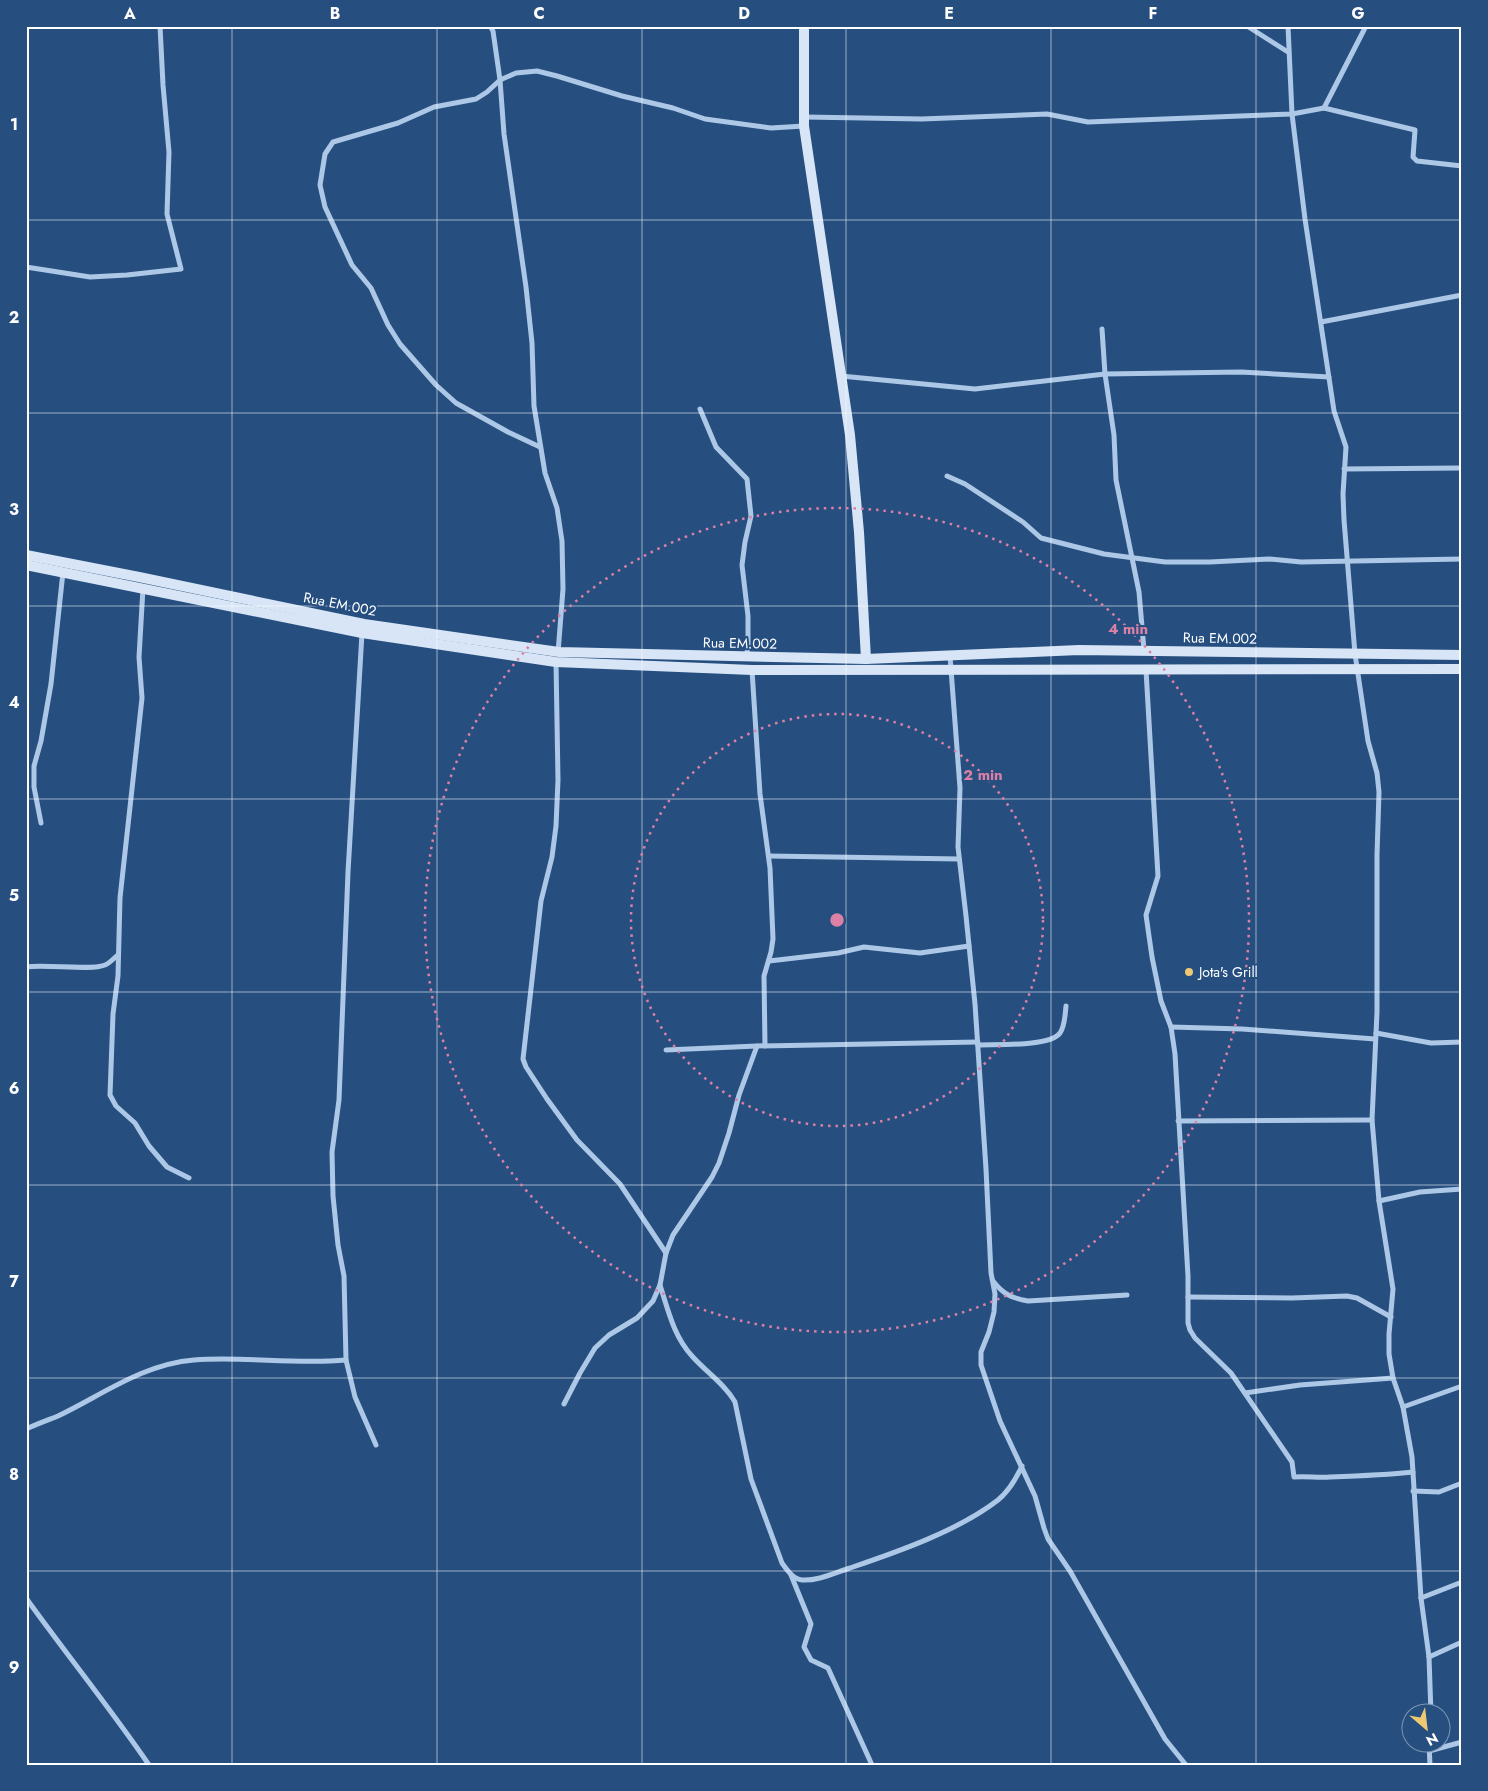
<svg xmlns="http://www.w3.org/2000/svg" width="1488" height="1791" font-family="Jost,sans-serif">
	<rect width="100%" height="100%" fill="#264f80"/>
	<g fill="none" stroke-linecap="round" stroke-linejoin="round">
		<!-- street -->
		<g stroke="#adc8e6" stroke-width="5">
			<path d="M490,26L493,31L500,80L504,134L526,287L532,343L534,406L545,473L557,508L562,541L563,589L558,653"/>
			<path d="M1247,26L1288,52"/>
			<path d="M1288,26L1292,114L1305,219L1334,411L1346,447L1343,494L1344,520L1355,654L1368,741L1377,773L1379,792L1377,855V1012L1372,1120L1379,1201L1393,1289L1389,1334V1354L1393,1378L1403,1407L1412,1457L1421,1598L1429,1657L1431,1714"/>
			<path d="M1324,108L1366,26"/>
			<path d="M804,117L922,119L1047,114L1088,122L1292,114L1324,108L1415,130L1413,157L1417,161L1462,166"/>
			<path d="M26,267L90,277L127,275L181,269L167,214L169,152L163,85L160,26"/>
			<path d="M1321,322L1462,295"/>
			<path d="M1102,329L1105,374L1114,435L1116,480L1139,592L1144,650"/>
			<path d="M841,376L975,389L1105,374L1241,372L1329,377"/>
			<path d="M700,409L716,447L747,479L751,516L745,542L742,565L748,616V648L746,656"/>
			<path d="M540,447L508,432L456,403L436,385L400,344L388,325L371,288L352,265L325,207L320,185L325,154L333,142L398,123L434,107L476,99L487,92L500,80L516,73L537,71L557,76L622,96L673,108L705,119L771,128L804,126"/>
			<path d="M1344,469L1462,468"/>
			<path d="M947,476L965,484L1023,522L1041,538L1104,554L1165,562H1210L1269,559L1301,562L1462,559"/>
			<path d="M143,588L139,657L142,698L120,898L118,976L113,1014L110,1095L116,1106L135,1123L149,1146L167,1167L189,1178"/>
			<path d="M950,656L960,788L958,847L966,916L975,1004L986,1169L991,1273L995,1294L994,1312L989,1332L981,1352V1365L1000,1421L1035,1496L1044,1528L1048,1539L1070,1571L1165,1739L1186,1765"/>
			<path d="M556,662L558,780L556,826L552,857L541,901L523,1059L526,1067L547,1099L577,1140L620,1184L666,1253"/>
			<path d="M752,670L760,794L770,868L773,939L771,952L764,976L765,1046"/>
			<path d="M1146,670L1158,876L1146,915L1152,957L1161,1001L1171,1027L1175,1054L1188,1276V1323L1190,1330L1195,1338L1231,1373L1292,1462L1294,1477C1307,1476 1318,1478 1330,1477C1358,1476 1385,1475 1413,1472"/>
			<path d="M41,823L34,787V766L41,741L51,684L63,572"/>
			<path d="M769,856L959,859"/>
			<path d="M769,961L838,953L864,947L920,953L969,946"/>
			<path d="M26,967C47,964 90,971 105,965C110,963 114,958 118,955"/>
			<path d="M1171,1027L1242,1029L1375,1039"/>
			<path d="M1376,1033L1431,1043L1462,1042"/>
			<path d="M978,1045C995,1044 1050,1047 1060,1033C1065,1026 1065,1015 1066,1006"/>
			<path d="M666,1050L757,1046L978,1042"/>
			<path d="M1178,1121L1372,1120"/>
			<path d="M1379,1201L1420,1192L1462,1189"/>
			<path d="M993,1281C1003,1294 1011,1298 1028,1301L1127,1295"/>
			<path d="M660,1285C668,1310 674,1337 692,1356C706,1372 725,1384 735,1402L751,1479L782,1563C787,1570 793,1579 802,1580C818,1581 834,1573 850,1568C897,1552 958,1531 998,1500C1009,1491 1016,1479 1022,1466"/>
			<path d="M1188,1297L1292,1298L1347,1296L1357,1298L1391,1317"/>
			<path d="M346,1360L355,1397L376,1445"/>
			<path d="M1245,1393L1300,1385L1393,1378"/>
			<path d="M564,1404L580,1373L595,1348L609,1335L637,1318L653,1301L660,1285L666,1253L673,1235L712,1177L719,1163L729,1133L739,1095L757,1046"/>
			<path d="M1403,1407L1462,1386"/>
			<path d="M26,1429C37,1424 48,1420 58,1416C102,1395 143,1364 194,1360C245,1356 295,1365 346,1360L344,1276L338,1245L333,1196L332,1152L339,1100L348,872L362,633"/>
			<path d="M1413,1491L1439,1492L1462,1483"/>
			<path d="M791,1575L811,1624L804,1647L811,1660L828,1668L872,1765"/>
			<path d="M26,1598C67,1655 110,1708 149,1765"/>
			<path d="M1421,1598L1462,1582"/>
			<path d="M1429,1657L1462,1642"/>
			<path d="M1429,1744L1430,1765"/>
			<path d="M1429,1751L1462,1742"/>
		</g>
		<!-- secondary -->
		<g stroke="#d7e5f6" stroke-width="10">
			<path d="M804,26V126L850,435L859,532L866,659"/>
			<path d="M26,555L139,577L364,624L559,652L866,659L1079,650L1462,655"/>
			<path d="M26,565L362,633L556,662L752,670L1462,669"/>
		</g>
	</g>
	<!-- grid -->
	<path fill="none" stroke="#fff" stroke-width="1" stroke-opacity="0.55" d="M232,26V1765M437,26V1765M642,26V1765M846,26V1765M1051,26V1765M1256,26V1765M26,220H1462M26,413H1462M26,606H1462M26,799H1462M26,992H1462M26,1185H1462M26,1378H1462M26,1571H1462"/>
	<!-- distance rings -->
	<g fill="none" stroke="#dd80a5" stroke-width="2.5" stroke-dasharray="2.5 5">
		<circle cx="837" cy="920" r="206"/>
		<circle cx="837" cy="920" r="412"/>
	</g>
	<!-- markers -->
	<circle fill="#efc873" stroke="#264f80" stroke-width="2" cx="1189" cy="972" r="5"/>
	<g text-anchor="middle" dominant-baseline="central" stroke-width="4" stroke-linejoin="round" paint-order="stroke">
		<!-- street labels -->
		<g font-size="14" fill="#fff" stroke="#264f80">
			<text transform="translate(340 604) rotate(11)">Rua EM.002</text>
			<text transform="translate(1220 638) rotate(1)">Rua EM.002</text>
			<text transform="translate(740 643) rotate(1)">Rua EM.002</text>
		</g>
		<!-- poi labels -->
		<g font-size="14" fill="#fff" stroke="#264f80" text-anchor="start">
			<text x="1199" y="972">Jota's Grill</text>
		</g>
	</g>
	<circle cx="837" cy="920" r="8" fill="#dd80a5" stroke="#264f80" stroke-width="2.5"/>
	<g font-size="15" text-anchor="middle" font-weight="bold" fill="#dd80a5" stroke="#264f80" stroke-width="4" stroke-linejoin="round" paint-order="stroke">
		<text x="1128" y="634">4 min</text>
		<text x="983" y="780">2 min</text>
	</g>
	<!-- border -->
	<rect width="1488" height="1791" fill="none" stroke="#264f80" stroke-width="55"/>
	<!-- north arrow -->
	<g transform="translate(1426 1728) rotate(152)"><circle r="24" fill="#264f80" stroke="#7d95b3"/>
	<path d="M0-4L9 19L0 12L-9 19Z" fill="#efc873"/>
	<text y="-8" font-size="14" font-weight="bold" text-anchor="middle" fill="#ffffff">N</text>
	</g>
	<rect x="28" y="28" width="1432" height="1736" fill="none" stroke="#fff" stroke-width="2"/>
	<g font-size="16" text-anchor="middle" font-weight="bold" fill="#fff">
		<text x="130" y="19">A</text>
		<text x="335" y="19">B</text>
		<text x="539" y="19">C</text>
		<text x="744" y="19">D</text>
		<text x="949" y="19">E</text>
		<text x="1153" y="19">F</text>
		<text x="1358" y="19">G</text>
		<text x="14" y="130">1</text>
		<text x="14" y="323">2</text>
		<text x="14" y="515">3</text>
		<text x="14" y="708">4</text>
		<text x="14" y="901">5</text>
		<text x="14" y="1094">6</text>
		<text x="14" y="1287">7</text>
		<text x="14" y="1480">8</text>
		<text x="14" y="1673">9</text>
	</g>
</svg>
